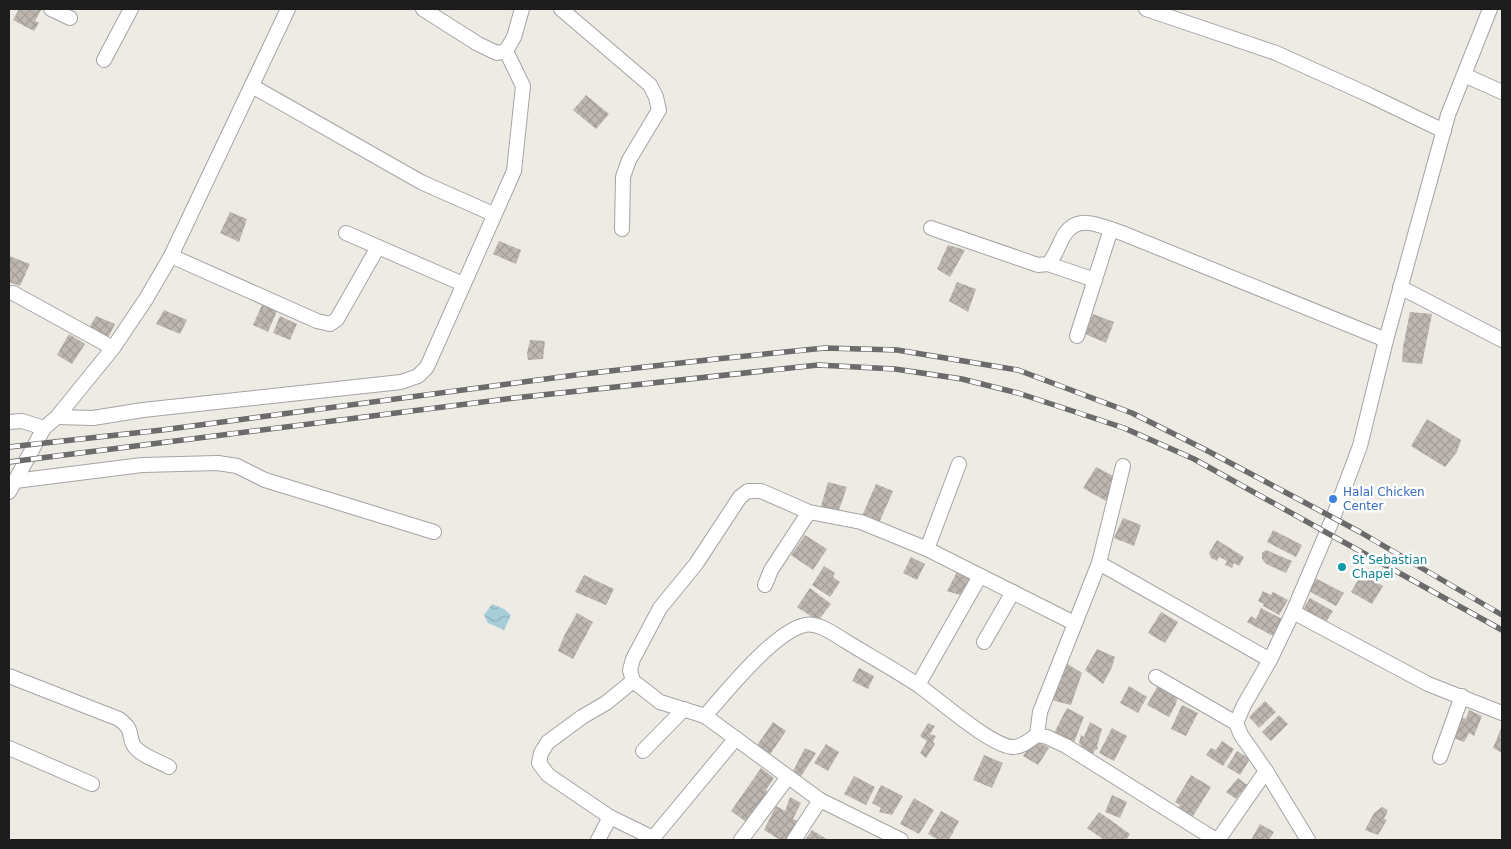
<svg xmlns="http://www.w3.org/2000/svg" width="1511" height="849" font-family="'DejaVu Sans',sans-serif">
	<defs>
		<pattern id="water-waves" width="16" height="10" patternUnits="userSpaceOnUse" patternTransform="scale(1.25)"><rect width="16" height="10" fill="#a6ceda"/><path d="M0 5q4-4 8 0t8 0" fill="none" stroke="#8eb0bb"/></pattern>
		<pattern id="building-cross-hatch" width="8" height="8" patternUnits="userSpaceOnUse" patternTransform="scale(1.25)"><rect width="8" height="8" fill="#beb6b0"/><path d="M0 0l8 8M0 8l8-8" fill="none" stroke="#a39c97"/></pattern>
	</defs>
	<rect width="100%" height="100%" fill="#eeebe4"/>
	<!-- water -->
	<path fill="url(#water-waves)" d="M492,604L504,609L511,615L504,630L488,623L484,615Z"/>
	<!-- building -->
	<g fill="url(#building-cross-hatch)">
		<path d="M19,9L41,10L35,21L39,23L34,31L13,20Z"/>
		<path d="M586,95L609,114L596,129L573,110Z"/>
		<path d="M230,212L247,219L239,242L220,233Z"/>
		<path d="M499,241L521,250L516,264L493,254Z"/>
		<path d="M948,245L965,250L950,277L937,269Z"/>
		<path d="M9,256L30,264L20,286L9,282Z"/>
		<path d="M957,282L976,289L968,312L949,301Z"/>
		<path d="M262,305L277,311L268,332L253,325Z"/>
		<path d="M164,310L187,320L180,334L156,324Z"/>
		<path d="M1410,312L1432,314L1422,364L1402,362L1403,347Z"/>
		<path d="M1093,314L1114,322L1106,343L1085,334Z"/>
		<path d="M96,316L115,324L108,338L88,330Z"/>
		<path d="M280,316L297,324L290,340L273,333Z"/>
		<path d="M69,334L85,344L72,364L57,355Z"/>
		<path d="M530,340L545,341L543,359L528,360L527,353Z"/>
		<path d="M1427,419L1461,440L1457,452L1445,467L1411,446Z"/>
		<path d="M1096,467L1117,478L1115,488L1106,501L1083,488Z"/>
		<path d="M828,482L847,487L838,513L821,506Z"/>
		<path d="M876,484L893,491L879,523L862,516Z"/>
		<path d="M1123,518L1141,525L1134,546L1114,538Z"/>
		<path d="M1273,530L1302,545L1296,557L1267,542Z"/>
		<path d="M805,535L827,549L813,570L791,555Z"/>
		<path d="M1217,540L1244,557L1239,566L1234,563L1232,568L1225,565L1227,561L1219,557L1217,561L1211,558L1209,553Z"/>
		<path d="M1266,550L1292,561L1286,573L1266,564L1262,559V553Z"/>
		<path d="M911,557L925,564L917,580L903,573Z"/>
		<path d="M824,566L835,573L833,577L840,582L830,597L812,585Z"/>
		<path d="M957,572L972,579L963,596L947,591Z"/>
		<path d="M1362,573L1383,586L1372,604L1351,592Z"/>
		<path d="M584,575L614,589L606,605L575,592Z"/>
		<path d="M1315,578L1344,593L1336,606L1309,591Z"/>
		<path d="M810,588L831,604L818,621L797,607Z"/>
		<path d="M1263,591L1271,595L1273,592L1288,600L1279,615L1263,606L1264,604L1258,601Z"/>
		<path d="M1310,598L1333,611L1325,624L1304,612V608Z"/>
		<path d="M1261,608L1284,620L1275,637L1247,622L1251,616L1256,619Z"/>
		<path d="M1161,612L1178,622L1165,643L1148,633Z"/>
		<path d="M577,613L593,622L573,659L558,651L564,636Z"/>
		<path d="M1097,649L1115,657L1112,667L1103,684L1085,670Z"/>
		<path d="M1066,663L1082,673L1071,705L1051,700Z"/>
		<path d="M859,668L874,676L868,689L852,681Z"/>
		<path d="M1129,686L1147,697L1138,713L1120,703Z"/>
		<path d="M1164,686L1178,693L1176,704L1169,717L1147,705L1157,687L1162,689Z"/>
		<path d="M1265,701L1276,712L1259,728L1249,717Z"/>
		<path d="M1182,705L1198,713L1186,736L1171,729Z"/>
		<path d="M1067,708L1084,717L1073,745L1054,733Z"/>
		<path d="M1469,710L1482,716L1474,736L1469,733L1464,742L1451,737L1459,716L1466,719Z"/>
		<path d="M1279,715L1288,724L1271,741L1262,732Z"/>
		<path d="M773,722L786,731L769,756L756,747Z"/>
		<path d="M1090,722L1102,729L1097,746L1098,749L1095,750L1092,756L1079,749L1081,745L1079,743L1081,735L1084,737Z"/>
		<path d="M928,723L935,726L930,734L936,736L933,742L935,744L926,758L920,753L927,741L920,736Z"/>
		<path d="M1502,726V753L1493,748Z"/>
		<path d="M1112,728L1127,736L1114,761L1099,753Z"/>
		<path d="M1035,740L1049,748L1038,765L1023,756Z"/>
		<path d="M1222,741L1234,749L1223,766L1206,755L1211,748L1216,750Z"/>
		<path d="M826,744L839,752L828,771L814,763Z"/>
		<path d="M805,748L816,753L800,778L792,773Z"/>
		<path d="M1237,751L1250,759L1240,775L1227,767Z"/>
		<path d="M984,755L1003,763L992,788L973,780Z"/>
		<path d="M761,768L774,778L766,790L770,794L749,824L731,811Z"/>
		<path d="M1191,775L1211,787L1190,821L1175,812L1180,805L1175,802Z"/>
		<path d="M854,776L875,787L866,805L844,794Z"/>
		<path d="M1238,778L1247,785L1236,799L1226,792Z"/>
		<path d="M881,785L903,796L892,815L879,812L881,808L872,803Z"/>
		<path d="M1112,795L1127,802L1120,818L1105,812Z"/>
		<path d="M790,797L801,803L793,819L800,821L790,840H780L764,830L776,806L785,811Z"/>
		<path d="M914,798L934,810L919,834L900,824Z"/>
		<path d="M1382,807L1388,810L1384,819L1387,820L1378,835L1365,830L1374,813Z"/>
		<path d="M941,811L959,821L949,840H939L928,834Z"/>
		<path d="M1099,812L1130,834L1126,840H1104L1087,828Z"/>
		<path d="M1260,824L1274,832L1269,840H1251Z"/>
		<path d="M812,830L825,838L828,840H805Z"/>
	</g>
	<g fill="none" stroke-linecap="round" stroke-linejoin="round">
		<!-- minor casing -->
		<g stroke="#a4a4a4" stroke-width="16">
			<g id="minor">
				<path d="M51,9L70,18"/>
				<path d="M423,9L478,44L497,53L506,51L514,37L522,9"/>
				<path d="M561,9L650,85L656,97L659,110L629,160L623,177L622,229"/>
				<path d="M1146,9L1276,53L1369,95L1444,131"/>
				<path d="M104,60L131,9"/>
				<path d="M1464,75L1502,92"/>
				<path d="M252,86L421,182L493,214"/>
				<path d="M931,228L1038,265L1048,264C1058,253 1058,244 1065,234C1079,213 1103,227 1122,233L1386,340"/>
				<path d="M346,233L463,284"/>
				<path d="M171,256L317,321L330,324L337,319L378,247"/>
				<path d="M1048,264L1095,280"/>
				<path d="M1400,287L1502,340"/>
				<path d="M13,293L113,348"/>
				<path d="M1077,336L1111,229"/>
				<path d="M57,417L93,418L143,410L401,382L418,376L427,367L514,171L523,86L506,51"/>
				<path d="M9,422L22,421L44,428"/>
				<path d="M15,481L142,465L218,463L237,466L265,480L434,532"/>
				<path d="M9,492L44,428L57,417L113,348L146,299L171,256L288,9"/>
				<path d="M809,512L861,522L927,549L1074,623"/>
				<path d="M927,549L959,464"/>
				<path d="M1099,563L1270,660"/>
				<path d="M1293,612L1428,684L1502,713"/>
				<path d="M984,642L1013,592"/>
				<path d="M9,676L119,719C135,731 127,734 134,746C141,756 159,761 169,767"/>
				<path d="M1156,677L1236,723"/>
				<path d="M633,681L606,703L582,717L548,742L541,753L539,763L548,775L610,817L653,838L736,738"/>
				<path d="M918,685L980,576"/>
				<path d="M705,716L660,702L633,681L630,670L633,659L660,608L696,564L740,497L748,491H761L809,512L771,570L765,585"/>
				<path d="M1037,735L1040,712L1099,563L1123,466"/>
				<path d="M9,748L92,784"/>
				<path d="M643,751L684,709"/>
				<path d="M1440,757L1462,696"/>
				<path d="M1266,771L1308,840"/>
				<path d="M598,840L610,817"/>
				<path d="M741,840L788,777"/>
				<path d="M794,840L820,800"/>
				<path d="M901,840L820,800L705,716C726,692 775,631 805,625C819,622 835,635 847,642C870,656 895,670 918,685C938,699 992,747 1013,747C1022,747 1030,740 1037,735L1047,737L1066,746L1216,840"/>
				<path d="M1218,840L1266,771L1241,735L1236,723L1244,705L1270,660L1293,612L1333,518L1360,446L1386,340L1448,115L1490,9"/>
			</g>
		</g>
		<!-- minor -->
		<use href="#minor" stroke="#fff" stroke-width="14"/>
		<!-- rail casing -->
		<g stroke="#6b6b6b" stroke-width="5.5">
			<g id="rail">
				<path d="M9,447L162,430L583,374L716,359L825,348L897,350L1018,370L1132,413L1204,449L1360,532L1502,615"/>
				<path d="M9,462L514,398L818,365L895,369L962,379L1018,393L1124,428L1194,459L1502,630"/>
			</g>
		</g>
		<!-- rail -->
		<use href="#rail" stroke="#fff" stroke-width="4" stroke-dasharray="11" stroke-linecap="butt"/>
	</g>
	<!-- markers -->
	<circle fill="#3f7fe0" stroke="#fff" stroke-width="2" cx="1333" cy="499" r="5"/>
	<circle fill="#0f9aa8" stroke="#fff" stroke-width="2" cx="1342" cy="567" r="5"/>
	<g text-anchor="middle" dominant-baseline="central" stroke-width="5" stroke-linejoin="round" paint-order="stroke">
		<!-- shop labels -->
		<g font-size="12" fill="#366cbe" stroke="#fff" text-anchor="start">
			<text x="1343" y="492">Halal Chicken<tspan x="1343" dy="14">Center</tspan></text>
		</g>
		<!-- culture labels -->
		<g font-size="12" fill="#0d838f" stroke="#fff" text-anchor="start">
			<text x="1352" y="560">St Sebastian<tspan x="1352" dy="14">Chapel</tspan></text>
		</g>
	</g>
	<!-- border -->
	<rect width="1511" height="849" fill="none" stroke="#1d1d1d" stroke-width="20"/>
</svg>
